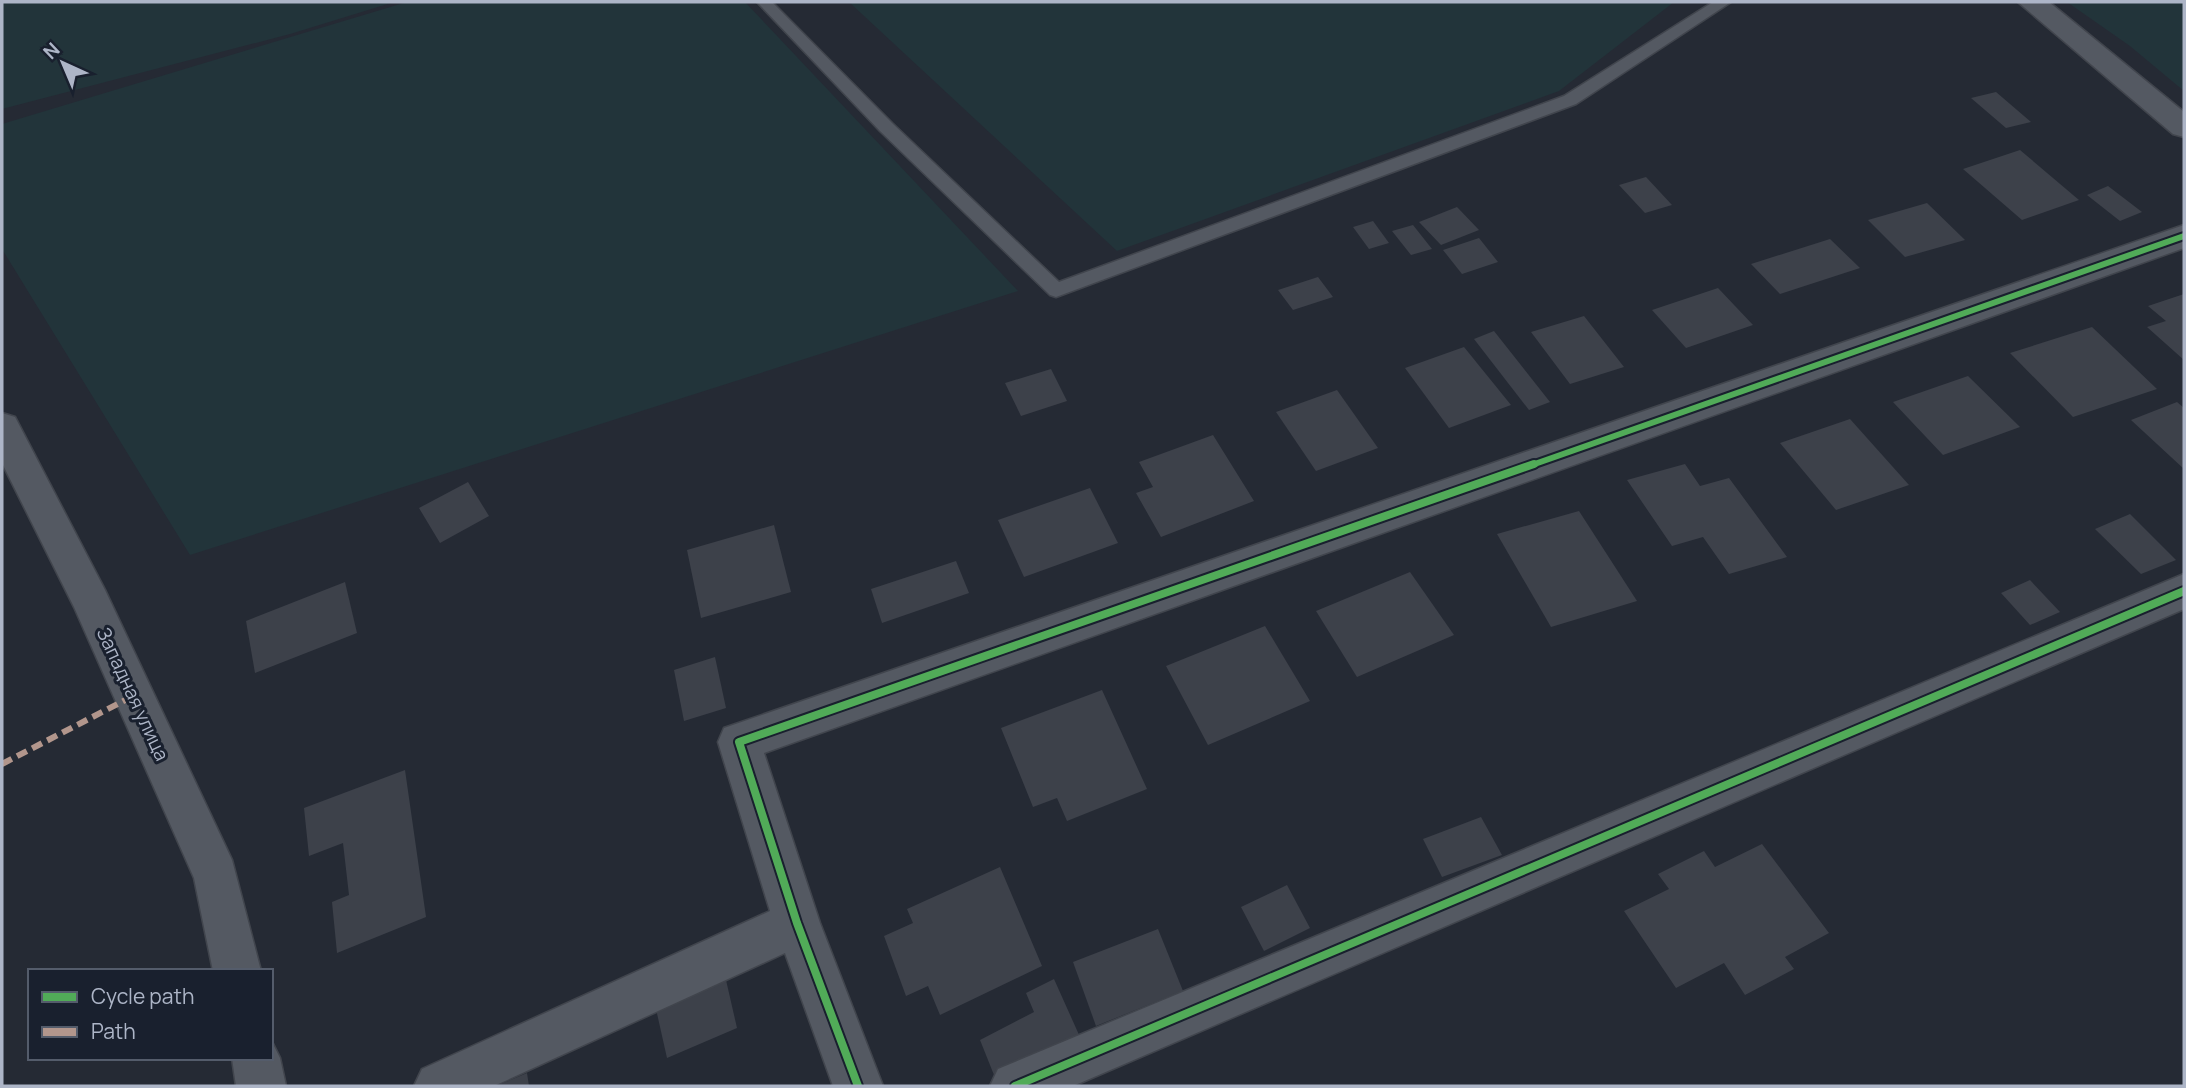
<svg xmlns="http://www.w3.org/2000/svg" width="2186" height="1088" font-family="Manrope,sans-serif">
	<rect width="100%" height="100%" fill="#252a34"/>
	<!-- green -->
	<g fill="#22343a">
		<path d="M2,2H394L290,34L2,109Z"/>
		<path d="M407,2H745L1018,291L190,555L2,249V124Z"/>
		<path d="M849,2H1674L1559,91L1117,251Z"/>
		<path d="M2067,2H2184V91L2130,46Z"/>
	</g>
	<!-- building -->
	<g fill="#3d414a">
		<path d="M1996,92L2031,122L2006,128L1971,98Z"/>
		<path d="M2020,150L2079,200L2022,220L1963,169Z"/>
		<path d="M1646,177L1672,205L1645,213L1619,185Z"/>
		<path d="M2108,186L2142,212L2120,221L2087,195Z"/>
		<path d="M1927,203L1965,240L1905,257L1868,220Z"/>
		<path d="M1457,207L1479,230L1441,245L1419,222Z"/>
		<path d="M1373,221L1389,243L1369,249L1353,227Z"/>
		<path d="M1413,225L1432,249L1411,255L1392,231Z"/>
		<path d="M1479,238L1498,262L1462,274L1443,250Z"/>
		<path d="M1830,239L1860,268L1780,294L1751,264Z"/>
		<path d="M1318,277L1333,297L1293,310L1278,290Z"/>
		<path d="M1718,288L1753,325L1686,348L1652,310Z"/>
		<path d="M2184,294V360L2147,327L2166,321L2148,306Z"/>
		<path d="M1584,316L1624,367L1570,384L1531,332Z"/>
		<path d="M2092,327L2157,389L2073,417L2010,353Z"/>
		<path d="M1494,331L1550,402L1529,410L1474,339Z"/>
		<path d="M1464,347L1511,405L1449,428L1405,368Z"/>
		<path d="M1051,369L1067,401L1021,416L1005,383Z"/>
		<path d="M1968,376L2020,427L1943,455L1893,402Z"/>
		<path d="M1337,390L1378,448L1316,471L1276,412Z"/>
		<path d="M2177,402L2184,408V469L2131,420Z"/>
		<path d="M1850,419L1909,485L1836,510L1780,443Z"/>
		<path d="M1213,435L1254,501L1161,537L1136,493L1153,487L1139,462Z"/>
		<path d="M1685,464L1700,486L1729,478L1787,557L1729,574L1703,537L1672,546L1627,480Z"/>
		<path d="M468,482L489,516L440,543L419,508Z"/>
		<path d="M1090,488L1118,543L1024,577L998,520Z"/>
		<path d="M1579,511L1637,601L1551,627L1497,534Z"/>
		<path d="M2130,514L2176,560L2141,574L2095,529Z"/>
		<path d="M774,525L791,592L701,618L687,550Z"/>
		<path d="M956,561L969,593L882,623L871,589Z"/>
		<path d="M1410,572L1454,635L1357,677L1316,611Z"/>
		<path d="M2030,580L2060,612L2030,625L2001,593Z"/>
		<path d="M345,582L357,633L255,673L246,621Z"/>
		<path d="M1265,626L1310,701L1208,745L1166,666Z"/>
		<path d="M715,657L726,708L684,721L674,670Z"/>
		<path d="M1102,690L1147,789L1067,821L1057,798L1033,807L1001,728Z"/>
		<path d="M405,770L426,917L337,953L332,902L349,895L343,843L309,856L304,808Z"/>
		<path d="M1481,817L1502,855L1442,877L1423,839Z"/>
		<path d="M1762,844L1829,933L1785,957L1794,969L1745,995L1724,963L1676,988L1624,911L1669,889L1658,874L1704,851L1715,867Z"/>
		<path d="M1000,867L1042,966L940,1015L928,986L906,996L884,936L913,923L907,909Z"/>
		<path d="M1287,885L1310,928L1264,951L1241,907Z"/>
		<path d="M1158,929L1183,991L1096,1026L1073,962Z"/>
		<path d="M1054,979L1080,1037L996,1080L980,1040L1034,1012L1026,993Z"/>
		<path d="M726,980L737,1028L667,1058L656,1009Z"/>
		<path d="M527,1073L529,1086H496Z"/>
	</g>
	<g fill="none" stroke-linecap="round" stroke-linejoin="round">
		<!-- lane casing -->
		<g stroke="#41454d" stroke-width="3">
			<path id="lane" d="M757,2H772L892,123L1059,282L1564,96L1713,2H1731L1576,104L1056,297L1050,295L880,131Z"/>
		</g>
		<!-- street casing -->
		<g stroke="#41454d" stroke-width="3">
			<g id="street">
				<path d="M2018,2H2049L2184,112V137L2173,134Z"/>
				<path d="M2184,225V248L764,753L820,923L883,1086H833L785,953L494,1086H414L422,1069L770,911L718,742L724,728Z"/>
				<path d="M2,413L15,417L105,590L232,860L261,971H213L194,878L74,607L2,463Z"/>
				<path d="M2184,574V609L1073,1086H990L998,1069Z"/>
				<path d="M271,1040L280,1058L286,1086H236L232,1058H271Z"/>
			</g>
		</g>
		<!-- lane -->
		<use href="#lane" fill="#545962" fill-rule="evenodd"/>
		<!-- street -->
		<use href="#street" fill="#545962" fill-rule="evenodd"/>
		<!-- quiet -->
		<path stroke="#b2968c" stroke-width="6" stroke-dasharray="11 6" stroke-linecap="butt" d="M2,764L133,696"/>
		<!-- cycleway-far1 casing -->
		<g stroke="#19202e" stroke-width="10">
			<path id="cycleway-far1" d="M1529,466L2184,236"/>
		</g>
		<!-- cycleway casing -->
		<g stroke="#19202e" stroke-width="12">
			<g id="cycleway">
				<path d="M858,1086L797,923L739,742L1534,464"/>
				<path d="M1015,1086L2184,591"/>
			</g>
		</g>
		<!-- cycleway-far1 -->
		<use href="#cycleway-far1" stroke="#51ab58" stroke-width="6"/>
		<!-- cycleway -->
		<use href="#cycleway" stroke="#51ab58" stroke-width="8"/>
	</g>
	<g text-anchor="middle" dominant-baseline="central" stroke-width="6" stroke-linejoin="round" paint-order="stroke">
		<!-- street labels -->
		<g font-size="19" fill="#adb5c7" stroke="#19202e">
			<text transform="translate(133 694) rotate(65)">Западная улица</text>
		</g>
	</g>
	<!-- border -->
	<rect width="2186" height="1088" fill="none" stroke="#adb5c7" stroke-width="7"/>
	<!-- legend -->
	<rect x="28" y="969" width="245" height="91" fill="#19202e" stroke="#545c6b" stroke-width="2"/>
	<rect x="42" y="992" width="35" height="10" fill="#51ab58" stroke="#545c6b" stroke-width="2"/>
	<text x="91" y="1004" font-size="21" fill="#adb5c7">Cycle path</text>
	<rect x="42" y="1027" width="35" height="10" fill="#b2968c" stroke="#545c6b" stroke-width="2"/>
	<text x="91" y="1039" font-size="21" fill="#adb5c7">Path</text>
	<!-- north arrow -->
	<g transform="translate(63 63) rotate(316)" stroke="#19202e" stroke-width="5" paint-order="stroke">
	<path d="M0-5L12 26L0 18L-12 26Z" fill="#adb5c7"/>
	<text y="-10" font-size="19" font-weight="bold" text-anchor="middle" fill="#adb5c7">N</text>
	</g>
</svg>
